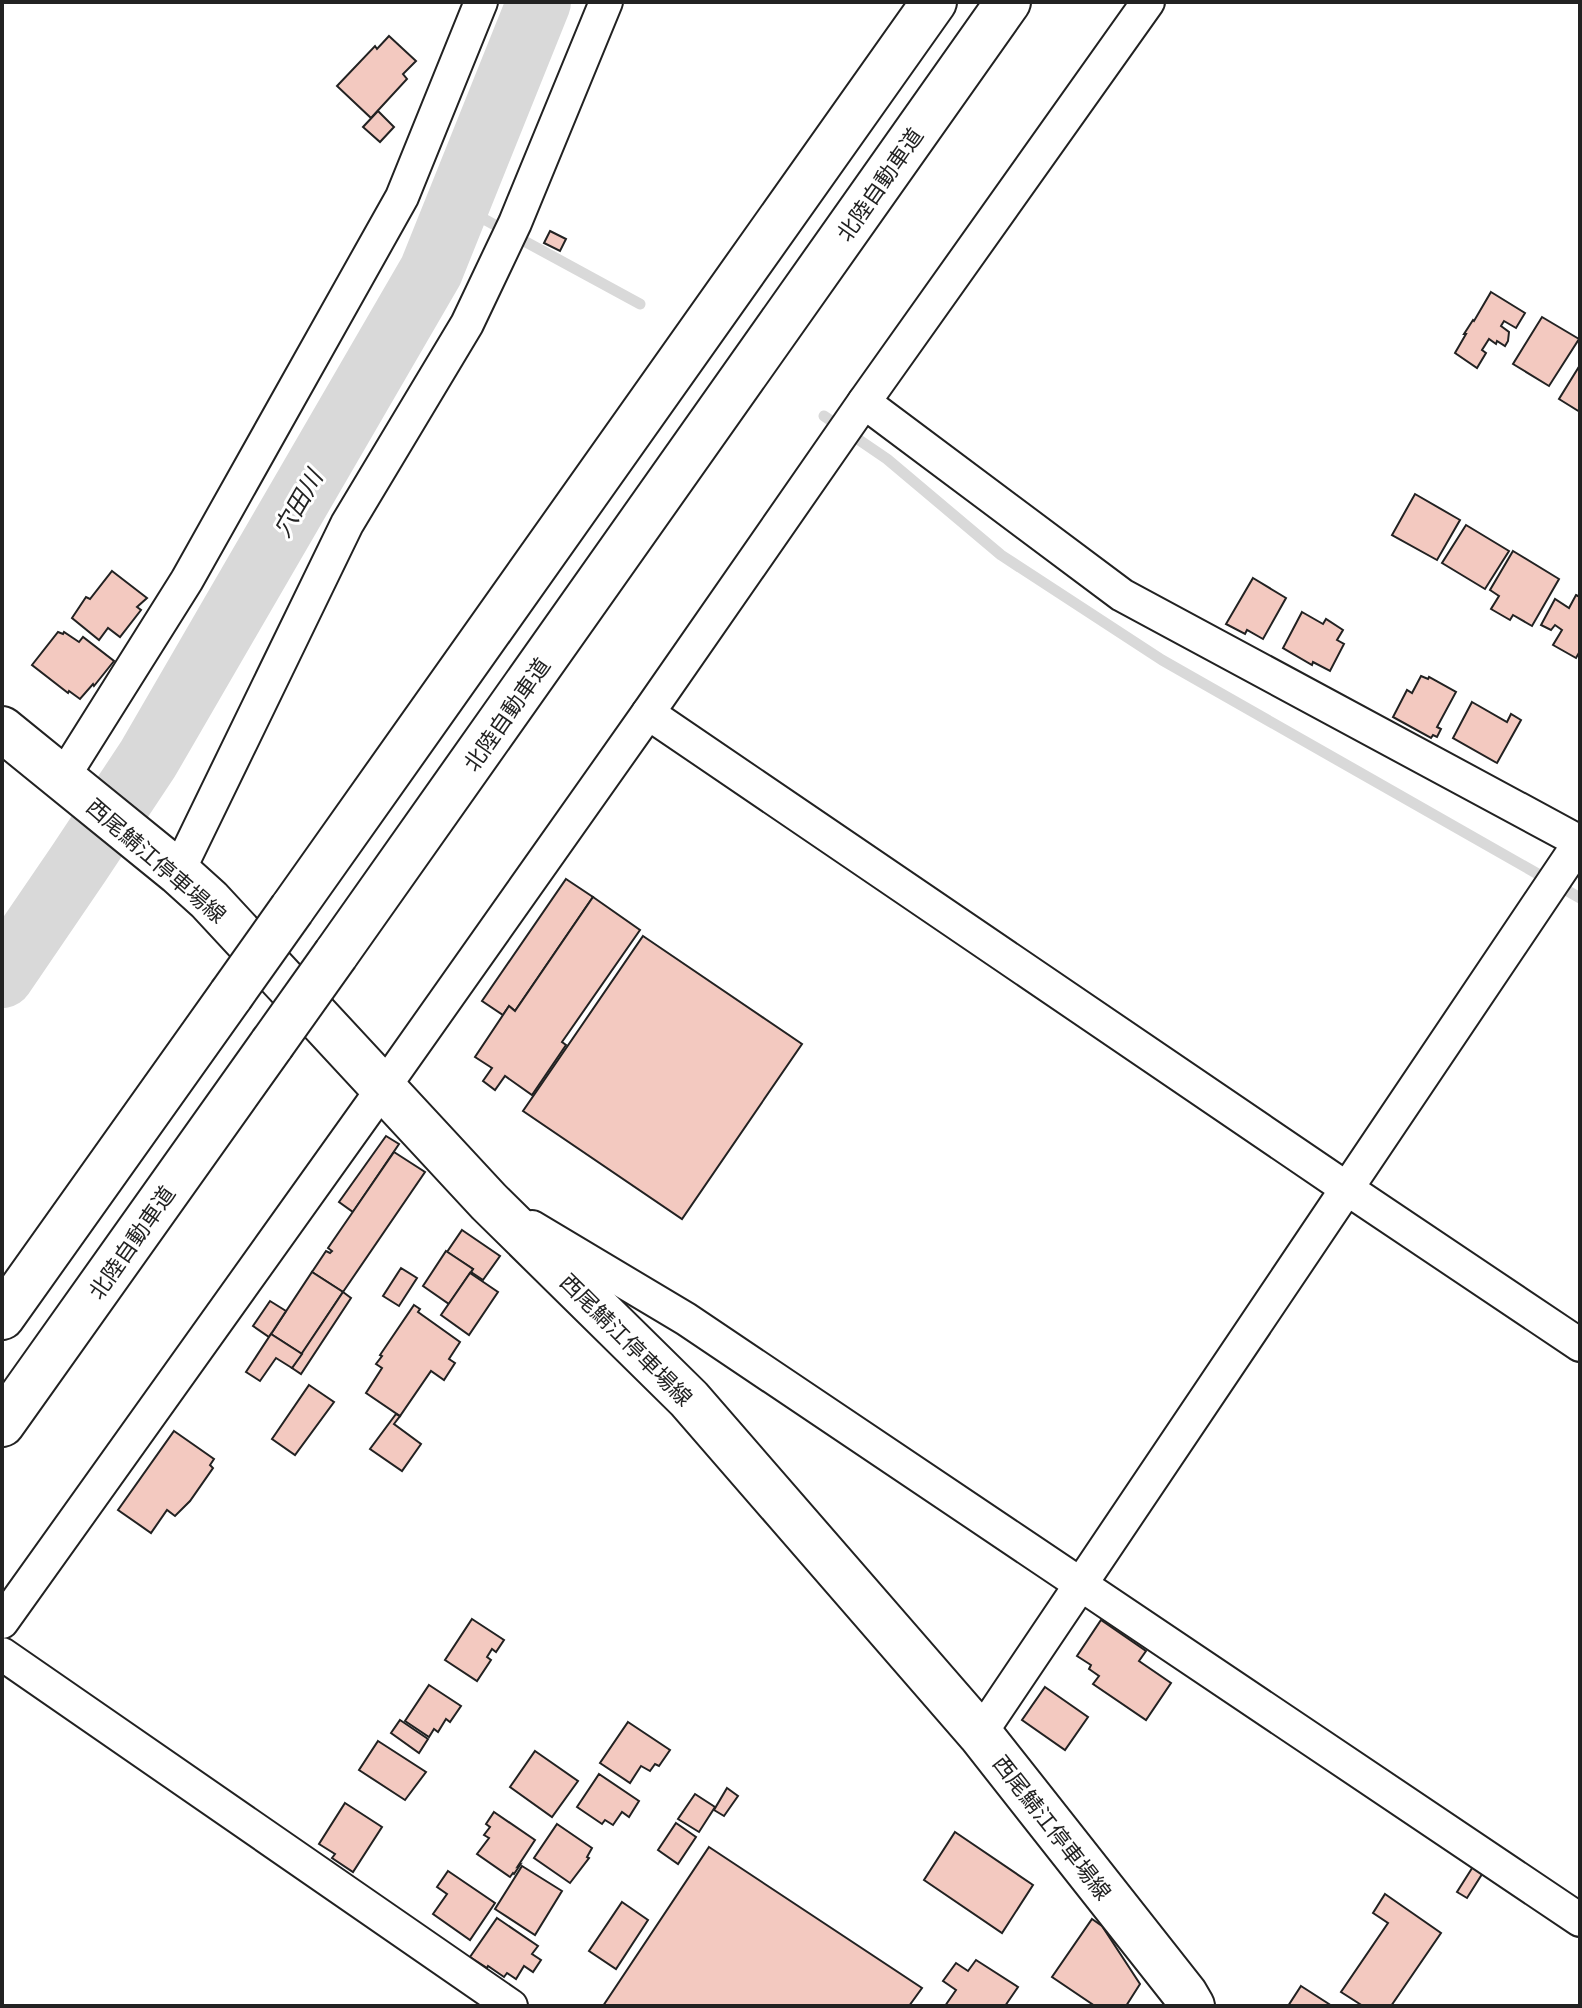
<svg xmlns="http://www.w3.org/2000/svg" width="1582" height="2008" font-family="Barlow,'Noto Sans JP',sans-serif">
	<rect width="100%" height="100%" fill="#fff"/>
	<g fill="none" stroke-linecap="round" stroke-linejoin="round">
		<!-- stream -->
		<g stroke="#d9d9d9" stroke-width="11">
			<path d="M458,205L640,304"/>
			<path d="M824,416L887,459L1001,555L1162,660L1580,898"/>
		</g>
		<!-- river -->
		<path stroke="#d9d9d9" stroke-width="64" d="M2,976L79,863L148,759L431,271L539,2"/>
	</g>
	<!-- building -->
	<g fill="#f3c9c0" stroke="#222" stroke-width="2">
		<path d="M389,36L416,61L403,74L407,79L371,118L337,86L375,46L377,49Z"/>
		<path d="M378,111L394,127L380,142L363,127Z"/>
		<path d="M550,231L566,239L560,251L544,243Z"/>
		<path d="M1491,292L1525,313L1516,328L1504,321L1501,326L1509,332L1508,341L1505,346L1497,341L1496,344L1489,339L1482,350L1486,353L1477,368L1455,353L1466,334H1464L1473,320L1474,321Z"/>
		<path d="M1542,317L1579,339L1549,386L1513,364Z"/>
		<path d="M1580,365V412L1559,399Z"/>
		<path d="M1415,494L1460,520L1437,560L1392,535Z"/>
		<path d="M1466,525L1509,551L1485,589L1442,563Z"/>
		<path d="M1513,551L1559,579L1532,626L1513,615L1510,620L1491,609L1499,596L1490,590Z"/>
		<path d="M112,571L147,598L137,607L141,610L120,637L108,628L99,640L72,618L86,597L90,599Z"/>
		<path d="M1253,578L1286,598L1263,639L1247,630L1245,634L1226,624Z"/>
		<path d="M1576,595L1580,597V651L1576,658L1553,645L1562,630L1555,625L1551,630L1541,625L1555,599L1569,608Z"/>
		<path d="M1302,612L1323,624L1326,619L1343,630L1337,640L1344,644L1330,671L1313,662L1312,665L1283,648Z"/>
		<path d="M58,632L63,634L64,632L79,642L83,637L114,661L94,686L93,684L80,699L69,691L68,693L32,665Z"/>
		<path d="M1421,676L1428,679L1429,677L1456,692L1437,727L1441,729L1437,737L1433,735L1431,738L1393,717L1407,690L1412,693Z"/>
		<path d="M1472,702L1507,722L1511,714L1521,720L1497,763L1453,738Z"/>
		<path d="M566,879L593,897L515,1011L509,1006L503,1015L482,1001Z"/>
		<path d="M593,897L640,930L562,1042L566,1045L532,1095L505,1076L495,1090L483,1081L492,1068L475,1057L509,1006L515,1011Z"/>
		<path d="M643,936L802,1044L682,1219L523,1111Z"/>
		<path d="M386,1136L399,1144L353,1212L339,1202Z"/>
		<path d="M394,1152L425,1172L343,1292L312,1272L326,1251L330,1253L332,1251L328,1248Z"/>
		<path d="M462,1230L500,1256L483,1280L471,1272L473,1269L447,1252Z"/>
		<path d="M446,1251L473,1269L449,1304L423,1286Z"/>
		<path d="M401,1268L417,1278L399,1306L383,1296Z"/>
		<path d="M312,1272L343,1292L302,1354L271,1334Z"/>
		<path d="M470,1273L498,1292L469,1335L441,1315Z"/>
		<path d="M343,1292L351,1298L301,1374L292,1368Z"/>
		<path d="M270,1301L286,1311L269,1337L253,1326Z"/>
		<path d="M414,1305L420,1309L418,1312L460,1342L449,1359L455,1363L444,1380L431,1371L400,1416L366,1393L382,1368L376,1364L382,1356L380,1355Z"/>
		<path d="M271,1334L302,1354L292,1368L276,1358L260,1381L246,1372Z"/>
		<path d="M309,1385L334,1402L295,1455L272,1439Z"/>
		<path d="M396,1414L400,1416L394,1424L421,1444L402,1471L370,1449Z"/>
		<path d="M174,1431L214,1459L210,1465L213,1468L190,1501L175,1516L167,1510L151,1533L118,1510Z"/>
		<path d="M472,1619L504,1640L496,1652L492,1649L487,1657L491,1660L477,1681L445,1660Z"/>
		<path d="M1101,1620L1146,1651L1139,1661L1171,1683L1146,1720L1093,1684L1099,1676L1089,1669L1091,1665L1077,1656Z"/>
		<path d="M429,1685L461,1706L450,1722L446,1719L438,1732L434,1729L429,1737L405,1721Z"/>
		<path d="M1045,1687L1088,1717L1065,1750L1022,1720Z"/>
		<path d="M400,1720L428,1739L419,1753L391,1733Z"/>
		<path d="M628,1722L670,1750L659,1766L655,1764L650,1771L641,1766L630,1783L600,1763Z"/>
		<path d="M378,1741L426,1772L405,1800L359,1770Z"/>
		<path d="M535,1751L578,1781L552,1817L510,1787Z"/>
		<path d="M599,1774L639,1801L629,1817L622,1812L613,1825L605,1820L602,1824L577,1807Z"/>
		<path d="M727,1788L738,1796L724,1816L714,1810Z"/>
		<path d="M695,1794L715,1807L699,1832L678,1819Z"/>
		<path d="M345,1803L382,1827L353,1872L332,1858L335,1854L319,1844Z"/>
		<path d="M494,1812L535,1840L518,1866L520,1865L514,1874L513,1873L510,1877L477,1854L489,1838L484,1835L490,1827L486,1824Z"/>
		<path d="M676,1823L696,1837L678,1864L658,1850Z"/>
		<path d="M557,1824L592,1848L587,1857L589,1858L570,1883L534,1858Z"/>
		<path d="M955,1832L1033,1885L1002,1933L924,1880Z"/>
		<path d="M709,1847L922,1988L909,2006H603Z"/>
		<path d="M1474,1865L1484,1871L1467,1898L1457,1892Z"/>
		<path d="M522,1866L562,1891L535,1935L495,1909Z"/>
		<path d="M448,1871L495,1903L470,1940L433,1914L447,1894L437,1887Z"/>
		<path d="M1385,1894L1441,1933L1391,2006H1363L1341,1992L1388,1923L1373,1913Z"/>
		<path d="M622,1902L648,1920L616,1969L589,1951Z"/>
		<path d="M497,1918L538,1946L532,1954L541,1960L533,1972L524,1966L516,1979L507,1973L504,1977L488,1966L487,1968L470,1957Z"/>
		<path d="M1092,1919L1102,1926L1140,1984L1126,2006H1095L1052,1977Z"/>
		<path d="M976,1960L1018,1987L1005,2006H945L956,1990L943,1981L956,1963L968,1971Z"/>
		<path d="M1301,1986L1332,2006H1288Z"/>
	</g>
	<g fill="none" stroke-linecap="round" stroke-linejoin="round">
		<!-- minor casing -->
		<g stroke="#222" stroke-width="36">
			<g id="minor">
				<path d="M864,402L1122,595L1580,842"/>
				<path d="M648,713L1346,1188L1580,1345"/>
				<path d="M62,779L187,580L402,197L481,2"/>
				<path d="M178,872L347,524L467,324L515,223L606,2"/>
				<path d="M532,1227L686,1319L1580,1920"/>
				<path d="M2,1622L384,1087L648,713L864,402L1148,2"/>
				<path d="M2,1654L511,2006"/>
				<path d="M980,1734L1580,842"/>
			</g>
		</g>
		<!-- secondary casing -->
		<g stroke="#222" stroke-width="48">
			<path id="secondary" d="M2,729L178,872L209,900L489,1202L689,1399L980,1734L1185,1994L1192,2006"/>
		</g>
		<!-- motorway casing -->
		<g stroke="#222" stroke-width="48">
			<g id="motorway">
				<path d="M292,909L934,2"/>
				<path d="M336,954L1008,2"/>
				<path d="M2,1317L231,995"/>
				<path d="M2,1424L272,1044"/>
			</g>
		</g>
		<!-- minor -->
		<use href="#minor" stroke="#fff" stroke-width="32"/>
		<!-- secondary -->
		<use href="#secondary" stroke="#fff" stroke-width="44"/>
		<!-- motorway -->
		<use href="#motorway" stroke="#fff" stroke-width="44"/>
		<!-- motorway-bridge casing -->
		<g stroke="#222" stroke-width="48" stroke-linecap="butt">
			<g id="motorway-bridge">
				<path d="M231,995L292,909"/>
				<path d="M272,1044L336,954"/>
			</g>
		</g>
		<!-- motorway-bridge -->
		<use href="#motorway-bridge" stroke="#fff" stroke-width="44"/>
	</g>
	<g text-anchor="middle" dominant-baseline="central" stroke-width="6" stroke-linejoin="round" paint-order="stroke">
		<!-- street labels -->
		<g font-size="22" fill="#222" stroke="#fff">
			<text transform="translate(879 184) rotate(-55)">北陸自動車道</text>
			<text transform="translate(506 714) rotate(-55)">北陸自動車道</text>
			<text transform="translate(157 860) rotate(41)">西尾鯖江停車場線</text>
			<text transform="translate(131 1242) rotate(-55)">北陸自動車道</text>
			<text transform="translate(627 1339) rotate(45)">西尾鯖江停車場線</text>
			<text transform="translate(1053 1827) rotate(52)">西尾鯖江停車場線</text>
		</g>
		<!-- water labels -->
		<g font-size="24" font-style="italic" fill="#222" stroke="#fff">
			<text transform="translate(297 503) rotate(-60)">穴田川</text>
		</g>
	</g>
	<!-- border -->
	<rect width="1582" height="2008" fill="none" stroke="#222222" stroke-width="8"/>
</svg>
